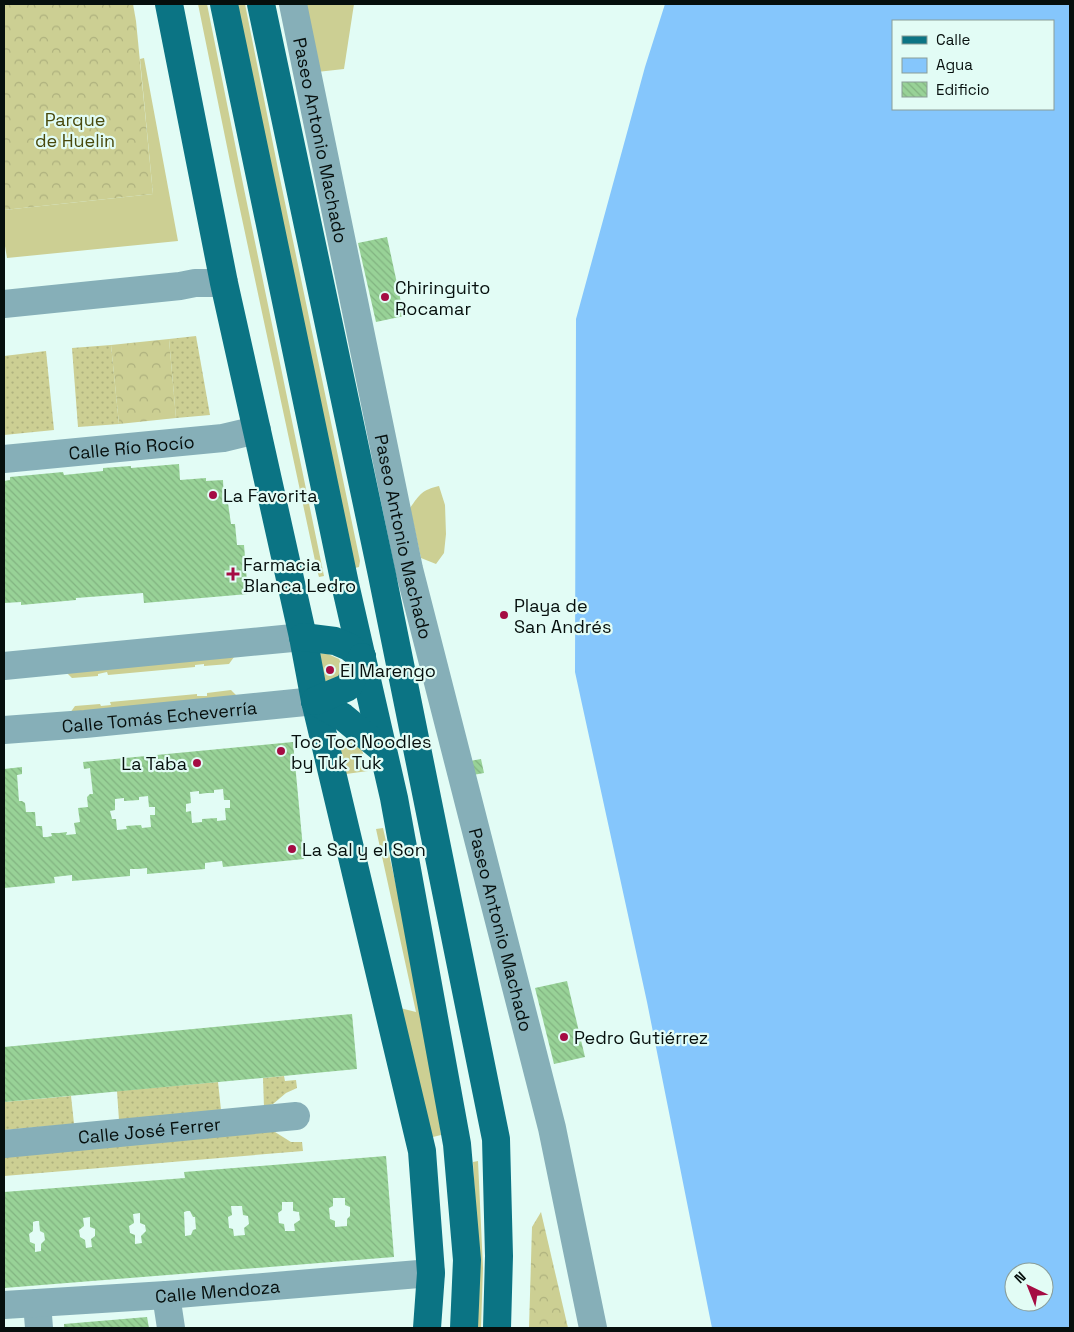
<svg xmlns="http://www.w3.org/2000/svg" width="1074" height="1332" font-family="'Space Grotesk',sans-serif">
	<defs>
		<pattern id="forest-crowns" width="20" height="18" patternUnits="userSpaceOnUse" patternTransform="scale(1.25)"><rect width="20" height="18" fill="#cccf93"/><path d="M2 6a3 3 0 1 1 6 0M12 15a3 3 0 1 1 6 0" fill="none" stroke="#aeb17e"/></pattern>
		<pattern id="garden-dots" width="8" height="8" patternUnits="userSpaceOnUse" patternTransform="scale(1.25)"><rect width="8" height="8" fill="#cccf93"/><path d="M2 2h.1M6 6h.1" fill="none" stroke="#aeb17e" stroke-width="1.8" stroke-linecap="round"/></pattern>
		<pattern id="building-back-hatch" width="6" height="6" patternUnits="userSpaceOnUse" patternTransform="scale(1.25)"><rect width="6" height="6" fill="#98d297"/><path d="M-1 5l2 2M0 0l6 6M5-1l2 2" fill="none" stroke="#82b381"/></pattern>
	</defs>
	<rect width="100%" height="100%" fill="#e2fcf5"/>
	<!-- grass -->
	<g fill="#cccf93">
		<path d="M198,4H207L243,184L324,576L319,577L317,570L235,186Z"/>
		<path d="M236,4H245L279,174L360,561L359,567L355,568Z"/>
		<path d="M303,4H354L344,69L317,72Z"/>
		<path d="M144,58L178,241L7,258L4,240V210L153,194L140,59Z"/>
		<path d="M439,486L445,505L446,534L444,553L436,564L421,558L410,508C420,494 422,490 439,486Z"/>
		<path d="M318,653L328,654L339,659L344,669L341,679L323,686Z"/>
		<path d="M234,657L229,664L204,666V664L195,665V667L108,675L107,672L98,674V676L72,678L66,672Z"/>
		<path d="M231,690L238,697L70,713L75,706L100,704L101,706L111,705L110,702L197,694V696H207V693Z"/>
		<path d="M349,741L362,750L368,771L346,774L339,749L341,743Z"/>
		<path d="M383,828C406,929 430,1031 441,1135L429,1138L400,1008L416,1012L376,829Z"/>
		<path d="M478,1161L483,1268L481,1328H477L479,1268L473,1162Z"/>
	</g>
	<!-- forest -->
	<g fill="url(#forest-crowns)">
		<path d="M4,4H133L136,21L153,194L4,210Z"/>
		<path d="M169,339L176,418L119,424L111,345Z"/>
		<path d="M541,1212L568,1328H529L532,1227Z"/>
	</g>
	<!-- garden -->
	<g fill="url(#garden-dots)">
		<path d="M196,336L210,415L176,418L169,339Z"/>
		<path d="M111,345L119,424L78,427L72,348Z"/>
		<path d="M46,351L54,430L4,435V356Z"/>
		<path d="M284,1076L285,1081L296,1080L297,1088L286,1093L273,1104L264,1107L263,1078Z"/>
		<path d="M218,1082L221,1110L119,1120L117,1091Z"/>
		<path d="M71,1096L74,1124L4,1130V1102Z"/>
		<path d="M270,1131L275,1132L291,1142H302L303,1151L4,1176V1156Z"/>
	</g>
	<!-- water -->
	<path fill="#85c6fc" fill-rule="evenodd" d="M665,4H1070V1328H712L647,1002L575,672L576,319L645,67ZM893,21H1053V109H893ZM1014,1272H1044V1302H1014Z"/>
	<!-- building -->
	<g fill="url(#building-back-hatch)" fill-rule="evenodd">
		<path d="M387,237L404,316L376,322L358,243Z"/>
		<path d="M179,464L180,480L206,478V481L223,480L224,503H228L231,524H235L237,545H244L248,594L144,603L143,593L76,598V600L21,605V602L4,603V481L10,480V477L63,472L64,475L103,471V468L131,466V468Z"/>
		<path d="M293,742L304,859L223,867L222,861L213,862L205,863V869L147,874V868L138,869H130V876L72,881V875L54,877L55,883L4,888V830H5L4,821V769L22,767V774L17,775L19,801H22L25,803L26,812H35L36,826H42L43,837H47L52,836L51,833H59L67,832L66,835L76,834L74,823L80,822L78,808L88,807L87,797L90,794H93L90,768L84,769L83,762ZM223,789L224,800H230V808H225L226,820L217,821V818L202,819V822L192,823L191,811L186,812V804L191,803L190,792L199,791V794L207,793H214V790ZM148,796L149,807H155V815H150L151,827L142,828L141,825L126,826L127,829L117,830L116,819H112L110,811L115,810V799L124,798V801L139,800V797Z"/>
		<path d="M481,759L484,773L473,775L470,761Z"/>
		<path d="M567,981L585,1057L554,1064L535,988Z"/>
		<path d="M352,1014L357,1069L4,1102V1047Z"/>
		<path d="M386,1156L394,1257L4,1288V1192L185,1178L184,1172ZM333,1198H345V1205L350,1207V1216L347,1219V1226L335,1227V1221L330,1219L329,1208L333,1206ZM282,1202H293V1211L299,1212L300,1220L294,1224L295,1231H285L284,1224L279,1223L278,1213L282,1210ZM231,1206H242L243,1215L248,1216L249,1224L244,1228L245,1235L234,1236L233,1229L229,1228L228,1217L232,1215ZM187,1211H190L193,1217H195L196,1229L193,1230L191,1235L185,1236L184,1212ZM140,1213V1223L145,1225L146,1231L141,1236L142,1243L135,1244V1235L130,1233L129,1226L134,1223L133,1214ZM90,1217V1227L95,1229V1236L91,1239L92,1247L86,1248L85,1240L80,1237L79,1230L84,1226L83,1218ZM36,1221H39L40,1231L44,1233L45,1240L41,1244V1251L35,1252V1244L30,1242L29,1234L33,1231V1222Z"/>
		<path d="M147,1317L149,1328H64V1324Z"/>
	</g>
	<g fill="none" stroke-linecap="round" stroke-linejoin="round">
		<!-- minor -->
		<g stroke="#86afb8" stroke-width="28">
			<path id="s1" d="M293,4L409,569L552,1128L593,1328"/>
			<path d="M4,304L180,286L195,283H224"/>
			<path id="s2" d="M4,459L223,438L257,430"/>
			<path d="M4,666L303,637"/>
			<path id="s3" d="M4,730L85,724L315,701"/>
			<path id="s4" d="M4,1144L296,1116"/>
			<path d="M166,1295L171,1328"/>
			<path d="M37,1303L39,1328"/>
			<path id="s5" d="M4,1305L166,1295L431,1273"/>
		</g>
		<!-- major -->
		<g stroke="#0b7484" stroke-width="28">
			<path d="M169,4L224,283L303,637L315,701L422,1151L431,1273L427,1328"/>
			<path d="M224,4L345,584L394,798L457,1144L467,1260L464,1328"/>
			<path d="M261,4L382,575L496,1139L499,1256L497,1328"/>
			<path d="M303,637L335,641L349,647L362,657"/>
			<path d="M315,701L343,717L382,749"/>
			<path d="M315,701L348,687L356,672L362,657"/>
		</g>
	</g>
	<!-- markers -->
	<g fill="#a50c43" stroke="#e2fcf5" stroke-width="2">
		<circle cx="385" cy="297" r="5"/>
		<circle cx="213" cy="495" r="5"/>
		<path d="M230.5 566.5h5v5h5v5h-5v5h-5v-5h-5v-5h5z"/>
		<circle cx="504" cy="615" r="5"/>
		<circle cx="330" cy="670" r="5"/>
		<circle cx="281" cy="751" r="5"/>
		<circle cx="197" cy="763" r="5"/>
		<circle cx="292" cy="849" r="5"/>
		<circle cx="564" cy="1037" r="5"/>
	</g>
	<g text-anchor="middle" dominant-baseline="central" stroke-width="4.5" stroke-linejoin="round" paint-order="stroke">
		<!-- park labels -->
		<g font-size="18" fill="#48490c" stroke="#e2fcf5">
			<text x="75" y="119">Parque<tspan x="75" dy="21">de Huelin</tspan></text>
		</g>
		<!-- street labels -->
		<g font-size="18" fill="#060f0d" stroke="#e2fcf5">
			<text stroke="none"><textPath href="#s1" startOffset="139">Paseo Antonio Machado</textPath></text>
			<text stroke="none"><textPath href="#s2" startOffset="128">Calle Río Rocío</textPath></text>
			<text stroke="none"><textPath href="#s1" startOffset="544">Paseo Antonio Machado</textPath></text>
			<text stroke="none"><textPath href="#s3" startOffset="156">Calle Tomás Echeverría</textPath></text>
			<text stroke="none"><textPath href="#s1" startOffset="949">Paseo Antonio Machado</textPath></text>
			<text stroke="none"><textPath href="#s4" startOffset="146">Calle José Ferrer</textPath></text>
			<text stroke="none"><textPath href="#s5" startOffset="214">Calle Mendoza</textPath></text>
		</g>
		<!-- poi labels -->
		<g font-size="18" fill="#060f0d" stroke="#e2fcf5" text-anchor="start">
			<text x="395" y="287">Chiringuito<tspan x="395" dy="21">Rocamar</tspan></text>
			<text x="223" y="495">La Favorita</text>
			<text x="243" y="564">Farmacia<tspan x="243" dy="21">Blanca Ledro</tspan></text>
			<text x="514" y="605">Playa de<tspan x="514" dy="21">San Andrés</tspan></text>
			<text x="340" y="670">El Marengo</text>
			<text x="291" y="741">Toc Toc Noodles<tspan x="291" dy="21">by Tuk Tuk</tspan></text>
			<text x="187" y="763" text-anchor="end">La Taba</text>
			<text x="302" y="849">La Sal y el Son</text>
			<text x="574" y="1037">Pedro Gutiérrez</text>
		</g>
	</g>
	<!-- border -->
	<rect width="1074" height="1332" fill="none" stroke="#060f0d" stroke-width="10"/>
	<!-- legend -->
	<rect x="892" y="20" width="162" height="90" fill="#e2fcf5" stroke="#8a9d98"/>
	<rect x="902" y="36" width="25" height="8" fill="#0b7484" stroke="#8a9d98"/>
	<text x="936" y="45" font-size="15" fill="#060f0d">Calle</text>
	<rect x="902" y="58" width="25" height="15" fill="#85c6fc" stroke="#8a9d98"/>
	<text x="936" y="70" font-size="15" fill="#060f0d">Agua</text>
	<rect x="902" y="82" width="25" height="15" fill="url(#building-back-hatch)" stroke="#8a9d98"/>
	<text x="936" y="95" font-size="15" fill="#060f0d">Edificio</text>
	<!-- north arrow -->
	<g transform="translate(1029 1287) rotate(317)"><circle r="24" fill="#e2fcf5" stroke="#8a9d98"/>
	<path d="M0-4L9 19L0 12L-9 19Z" fill="#a50c43"/>
	<text y="-8" font-size="14" font-weight="bold" text-anchor="middle" fill="#060f0d">N</text>
	</g>
</svg>
